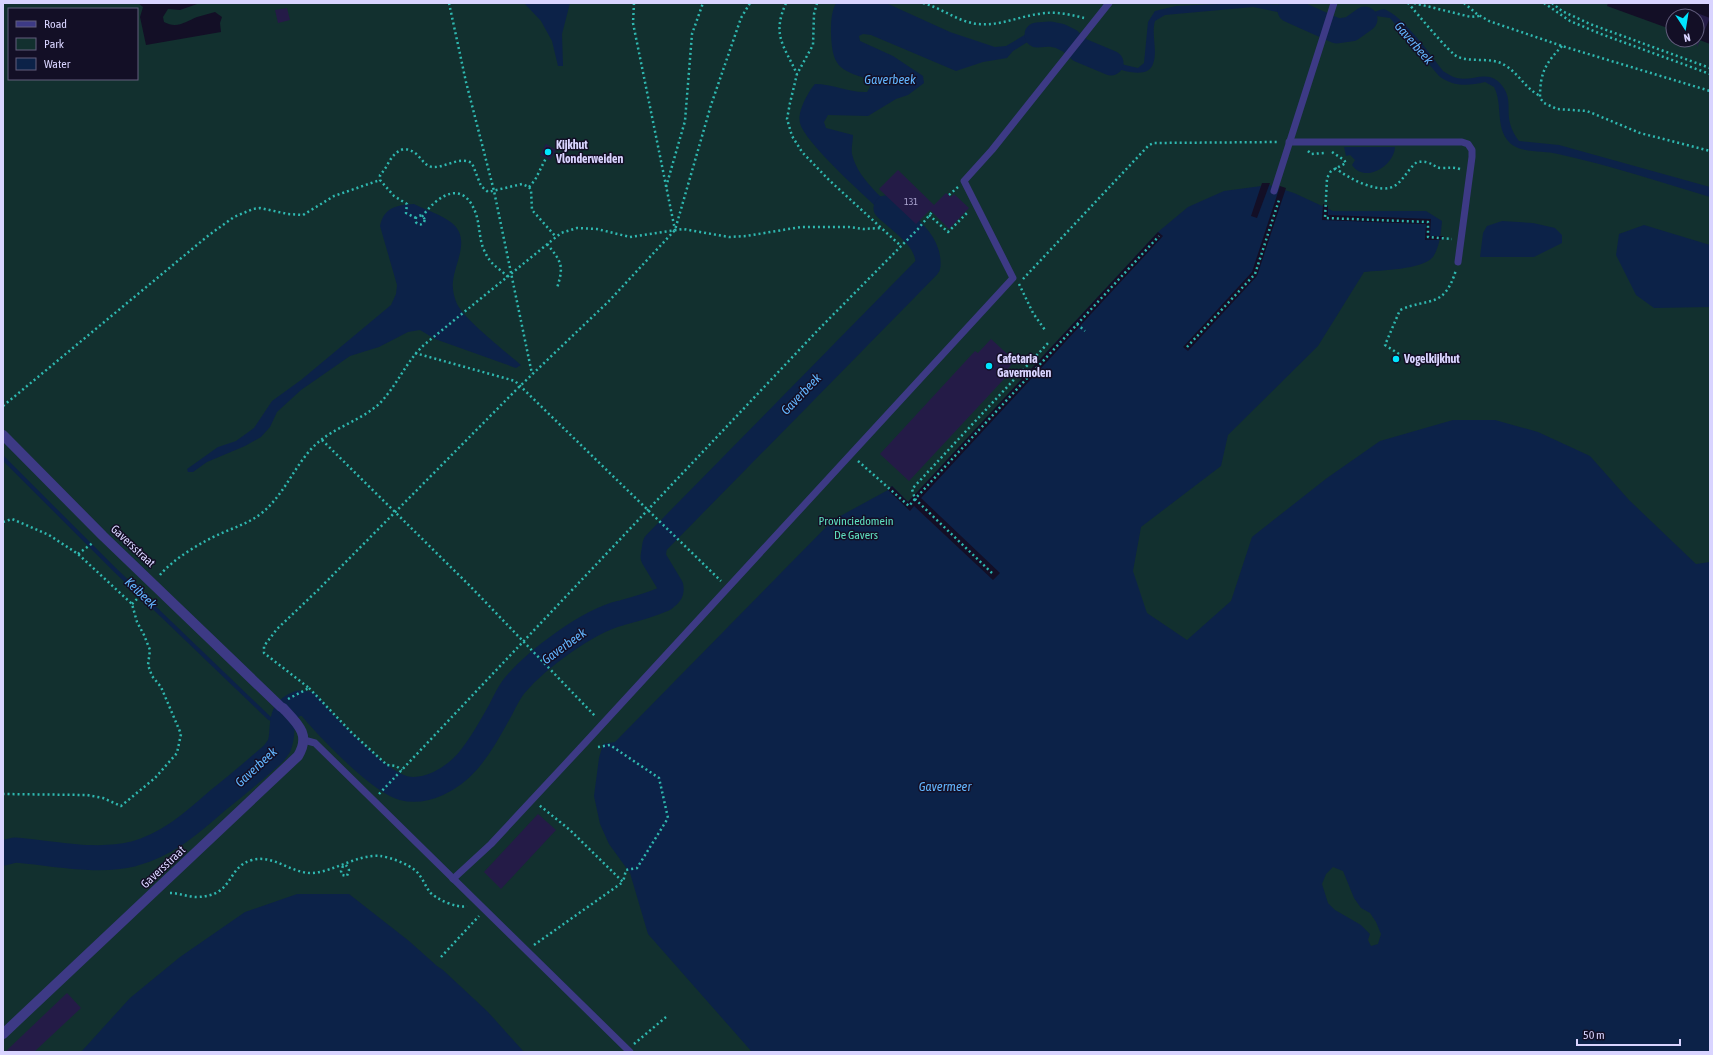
<svg xmlns="http://www.w3.org/2000/svg" width="1713" height="1055" font-family="'Asap Condensed',sans-serif">
	<rect width="100%" height="100%" fill="#130f26"/>
	<!-- green -->
	<path fill="#12302f" fill-rule="evenodd" d="M3,3H138L143,7L140,17L146,45L221,32L220,23L222,17L215,12C209,14 203,15 197,17C185,22 177,29 164,22L163,17L168,9L180,10L200,3H1608L1607,6L1673,30V40L1697,39L1710,44V1052H3ZM9,9H137V79H9Z"/>
	<!-- water -->
	<g fill="#0c2248" fill-rule="evenodd">
		<path d="M524,3H570L562,34L563,66H558L552,41L541,21Z"/>
		<path d="M836,3H886L950,32L995,47L1006,46L1028,33L1038,30L1063,31L1075,34L1067,44L1041,40L1029,41L1013,51L1007,58L983,62L956,71L871,35L863,34L859,36L860,41L893,56L923,76L924,83L908,95L896,99L868,116L828,115L824,122L826,128L853,135C853,141 851,148 852,154C858,182 893,207 914,226L906,234C886,215 805,145 800,123C797,112 808,92 815,84C833,84 850,93 867,92C871,87 871,84 868,79C838,70 832,65 831,33C831,22 831,13 836,3Z"/>
		<path d="M1240,3L1288,5L1322,19L1320,27L1298,16L1253,7L1165,15L1155,21C1151,35 1158,50 1153,64C1145,87 1092,58 1078,52L1082,47L1125,65L1138,68L1144,63L1148,22L1155,11L1176,6Z"/>
		<path d="M1384,9C1403,16 1430,54 1443,71C1448,74 1452,77 1457,78C1475,82 1491,66 1505,90C1510,99 1508,108 1509,118C1510,126 1514,135 1519,141L1559,145L1710,187V197C1660,182 1609,165 1558,154C1543,150 1520,154 1509,142C1495,127 1503,104 1494,87L1485,82C1468,86 1453,87 1439,76L1390,18L1376,16C1360,26 1352,38 1331,34L1336,24C1354,27 1367,12 1384,9Z"/>
		<path d="M1344,147H1395C1394,166 1365,184 1352,165L1355,160L1350,155L1346,156Z"/>
		<path d="M1269,185L1294,193L1333,211H1426L1442,221C1441,233 1440,246 1433,257C1422,270 1381,270 1364,272L1318,346L1228,435L1221,466L1141,527L1133,571L1147,613L1187,640L1231,601L1252,537L1327,478L1380,441L1453,420H1495L1538,432L1590,456L1629,500L1696,564L1710,562V1052H752L648,934L630,873L609,844L600,824L594,796L599,758L603,744L615,742L833,520L888,490L892,486L908,502L1158,232L1188,207L1224,191ZM1333,867L1343,871L1354,898L1361,908L1370,913L1376,922L1381,934L1378,944L1371,946L1368,940L1370,934L1361,925L1335,910L1328,903L1322,884L1326,874Z"/>
		<path d="M414,204C426,210 442,215 452,223C471,239 455,262 453,281C452,288 454,297 457,304C465,320 506,352 521,365L516,368L435,339L420,330L408,332L379,347L350,356L301,390L277,412L270,427L261,437L245,446L207,462L193,472H188L187,469L218,447L236,441L254,428L272,401L301,380L391,305L396,294L397,285L380,226C384,207 397,205 414,204Z"/>
		<path d="M1502,221L1533,223L1555,228L1562,235V243L1534,257H1480L1483,233L1487,226Z"/>
		<path d="M1644,225L1710,245V307L1654,308L1636,295L1616,255L1619,234Z"/>
		<path d="M297,894H349L409,941L437,966L443,970L488,1012L524,1052H81L130,998L180,957L245,912Z"/>
	</g>
	<!-- pier -->
	<g fill="#130f26">
		<path d="M1262,183H1270L1257,218L1251,216Z"/>
		<path d="M1280,186L1286,188L1257,276L1188,351L1183,347L1252,272Z"/>
		<path d="M1323,204L1328,206V215L1431,219L1430,236H1443L1442,240H1425L1426,224L1322,220Z"/>
		<path d="M1158,232L1163,236L921,498L1000,573L993,580L914,506L910,511L888,490L892,486L908,502Z"/>
	</g>
	<g fill="none" stroke-linecap="round" stroke-linejoin="round">
		<!-- stream -->
		<path stroke="#0c2248" stroke-width="4" d="M3,458L115,570L269,718L282,724"/>
		<!-- river -->
		<g stroke="#0c2248" stroke-width="25">
			<path d="M1290,10L1337,31L1351,29L1365,19"/>
			<path d="M1037,35L1050,34L1060,36L1070,41L1080,50L1111,63"/>
			<path d="M3,853L15,850C53,853 95,863 133,854C167,845 191,824 217,801C236,786 255,770 273,754C275,752 277,749 279,746C286,731 275,711 299,703L308,704C325,725 378,781 403,788C426,794 452,779 467,762C481,746 491,727 501,709C505,701 509,692 515,685C537,659 588,621 621,613C636,609 650,605 664,599C669,595 672,593 671,587L653,557L655,544L928,266C930,240 903,224 886,208"/>
		</g>
	</g>
	<!-- building -->
	<g fill="#241b47">
		<path d="M287,8L290,20L278,23L275,10Z"/>
		<path d="M1697,13L1710,18L1697,47Z"/>
		<path d="M546,144L556,150L550,160L540,155Z"/>
		<path d="M898,170L934,205L946,193L951,197L954,194L969,208L949,229L930,210L916,224L879,189Z"/>
		<path d="M991,339L1015,361L1002,375L1005,378L909,481L880,454L975,351L978,353Z"/>
		<path d="M538,814L556,830L501,889L484,872Z"/>
		<path d="M67,993L81,1008L34,1052H5Z"/>
	</g>
	<g fill="none" stroke-linecap="round" stroke-linejoin="round">
		<!-- path -->
		<g stroke="#2fb8b0" stroke-width="2.5" stroke-dasharray="2 3" stroke-linecap="butt">
			<path d="M449,3L466,82L494,191L532,374"/>
			<path d="M634,3L633,23L675,230"/>
			<path d="M786,3C772,35 783,44 797,74"/>
			<path d="M817,3L814,14L813,45L797,74L790,103L787,119L792,136L802,152L829,180L901,246"/>
			<path d="M923,3C942,8 958,22 978,24C999,26 1018,17 1038,14C1055,11 1068,14 1084,18"/>
			<path d="M1408,3C1416,12 1450,54 1458,57C1473,63 1492,56 1506,66C1519,74 1525,88 1540,96"/>
			<path d="M1414,3L1471,17L1479,16"/>
			<path d="M1464,3L1477,14L1489,21L1562,46L1710,91"/>
			<path d="M1544,3L1570,21L1601,34L1710,74"/>
			<path d="M1552,3L1562,11L1590,24L1710,68"/>
			<path d="M1562,46C1545,64 1540,73 1540,98L1544,103L1557,109L1587,111L1640,133L1710,151"/>
			<path d="M1308,151L1311,154L1324,153"/>
			<path d="M1332,152L1344,160L1346,163L1331,171L1327,178L1325,218L1428,222V237L1452,239"/>
			<path d="M1335,168C1348,178 1381,196 1396,185C1404,179 1409,168 1417,162C1432,160 1434,168 1441,168C1448,168 1453,167 1460,169"/>
			<path d="M529,187L535,180L546,158"/>
			<path d="M666,187L685,121L692,34L703,3"/>
			<path d="M949,195L958,187"/>
			<path d="M929,215L948,232L968,212"/>
			<circle cx="420" cy="220" r="4.5"/>
			<path d="M422,217C438,194 464,179 476,214C480,226 479,239 484,250C491,266 497,266 508,277"/>
			<path d="M416,218L406,213L407,204L394,196L380,180V175C389,166 390,153 404,149C420,150 421,165 432,167C446,168 458,156 472,163L481,186L488,192L522,184L529,187L531,190L532,210L556,237"/>
			<path d="M547,244C562,262 564,266 557,288"/>
			<path d="M1023,279L1149,145L1154,143L1279,142"/>
			<path d="M1019,284L1033,313L1045,330"/>
			<path d="M1077,324L1085,331"/>
			<path d="M1187,347L1255,274L1279,200"/>
			<path d="M415,353L515,381L721,581"/>
			<path d="M1399,354L1385,345L1400,310C1430,297 1444,309 1456,270"/>
			<path d="M3,406L209,235L234,217L253,209L260,208L288,214L303,215L334,196L380,180"/>
			<path d="M322,440L471,587L596,717"/>
			<path d="M858,461L909,506L915,499L912,489L1050,341"/>
			<path d="M3,522L12,519L49,535L78,554L132,604L137,622L144,635L150,650L148,665L152,676L161,687L181,734L177,753L155,778L121,806L103,798L87,795L3,794"/>
			<path d="M78,554L94,542"/>
			<path d="M992,573L915,499L1159,236"/>
			<path d="M160,575C172,560 201,542 220,534C235,527 250,523 263,512C285,493 294,467 313,447C333,427 359,422 379,404C397,386 406,361 425,344L561,233L577,228L597,229L630,237L683,229L729,237L746,236L801,227H849L863,229L881,228"/>
			<path d="M132,604L144,592"/>
			<path d="M309,688L352,733L387,765L396,766L402,770"/>
			<path d="M288,699L309,688L264,653V646L277,629L318,590L519,387L609,301L675,230L711,105L741,18L750,3"/>
			<path d="M598,747L610,745L659,778L668,818L637,868L626,870L623,882"/>
			<path d="M379,794L819,329L918,229L932,212"/>
			<path d="M343,866L341,871L342,875L347,876L349,870L346,865"/>
			<path d="M170,893C179,893 188,897 197,897C235,896 226,867 252,860C274,854 291,874 313,873C335,871 358,854 380,856C390,857 408,864 416,871C422,877 425,885 429,891C435,899 458,909 467,906"/>
			<path d="M534,945L623,882L570,830L539,805"/>
			<path d="M441,957L479,916"/>
			<path d="M634,1044L666,1017"/>
		</g>
		<!-- lane -->
		<g stroke="#3d3a85" stroke-width="7">
			<path d="M1289,142H1462L1468,144L1472,150V157L1458,262"/>
			<path d="M1274,191L1334,3"/>
			<path d="M304,740L315,743L630,1052"/>
			<path d="M453,879L491,844L585,743L1013,278L964,181L992,150L1109,3"/>
		</g>
		<!-- street -->
		<g stroke="#3d3a85" stroke-width="10">
			<path d="M3,435L103,536L281,707"/>
			<path d="M3,1034L298,756C311,735 298,724 283,708"/>
		</g>
	</g>
	<!-- markers -->
	<g fill="#00e5ff" stroke="#130f26" stroke-width="1.5">
		<circle cx="548" cy="152" r="4"/>
		<circle cx="1396" cy="359" r="4"/>
		<circle cx="989" cy="366" r="4"/>
	</g>
	<g text-anchor="middle" dominant-baseline="central" stroke-width="3" stroke-linejoin="round" paint-order="stroke">
		<!-- number labels -->
		<g font-size="10" fill="#aca6d1">
			<text x="911" y="201">131</text>
		</g>
		<!-- poi labels -->
		<g font-size="12" font-weight="bold" fill="#d9d4ff" stroke="#130f26" text-anchor="start">
			<text x="556" y="145">Kijkhut<tspan x="556" dy="14">Vlonderweiden</tspan></text>
			<text x="997" y="359">Cafetaria<tspan x="997" dy="14">Gavermolen</tspan></text>
			<text x="1404" y="359">Vogelkijkhut</text>
		</g>
		<!-- park labels -->
		<g font-size="12" fill="#5fe0c0" stroke="#130f26">
			<text x="856" y="521">Provinciedomein<tspan x="856" dy="14">De Gavers</tspan></text>
		</g>
		<!-- street labels -->
		<g font-size="12" fill="#d9d4ff" stroke="#130f26">
			<text transform="translate(133 546) rotate(43)">Gaversstraat</text>
			<text transform="translate(163 867) rotate(-43)">Gaversstraat</text>
		</g>
		<!-- water labels -->
		<g font-size="13" font-style="italic" fill="#62b6ff" stroke="#130f26">
			<text transform="translate(1414 43) rotate(49)">Gaverbeek</text>
			<text x="890" y="79">Gaverbeek</text>
			<text transform="translate(801 394) rotate(-46)">Gaverbeek</text>
			<text transform="translate(141 593) rotate(44)">Keibeek</text>
			<text transform="translate(564 646) rotate(-36)">Gaverbeek</text>
			<text transform="translate(256 767) rotate(-43)">Gaverbeek</text>
			<text x="945" y="786">Gavermeer</text>
		</g>
	</g>
	<!-- border -->
	<rect width="1713" height="1055" fill="none" stroke="#d9d4ff" stroke-width="8"/>
	<!-- legend -->
	<rect x="8" y="8" width="130" height="72" fill="#130f26" stroke="#625e7d"/>
	<rect x="16" y="21" width="20" height="6" fill="#3d3a85" stroke="#625e7d"/>
	<text x="44" y="28" font-size="12" fill="#d9d4ff">Road</text>
	<rect x="16" y="38" width="20" height="12" fill="#12302f" stroke="#625e7d"/>
	<text x="44" y="48" font-size="12" fill="#d9d4ff">Park</text>
	<rect x="16" y="58" width="20" height="12" fill="#0c2248" stroke="#625e7d"/>
	<text x="44" y="68" font-size="12" fill="#d9d4ff">Water</text>
	<!-- north arrow -->
	<g transform="translate(1685 28) rotate(168)"><circle r="19" fill="#130f26" stroke="#625e7d"/>
	<path d="M0-3L7 15L0 10L-7 15Z" fill="#00e5ff"/>
	<text y="-6" font-size="11" font-weight="bold" text-anchor="middle" fill="#d9d4ff">N</text>
	</g>
	<!-- scale -->
	<path d="M1577 1039v6h103v-6" fill="none" stroke="#d9d4ff" stroke-width="2"/>
	<text x="1583" y="1039" font-size="12" fill="#d9d4ff" stroke="#130f26" stroke-width="3" paint-order="stroke">50 m</text>
</svg>
